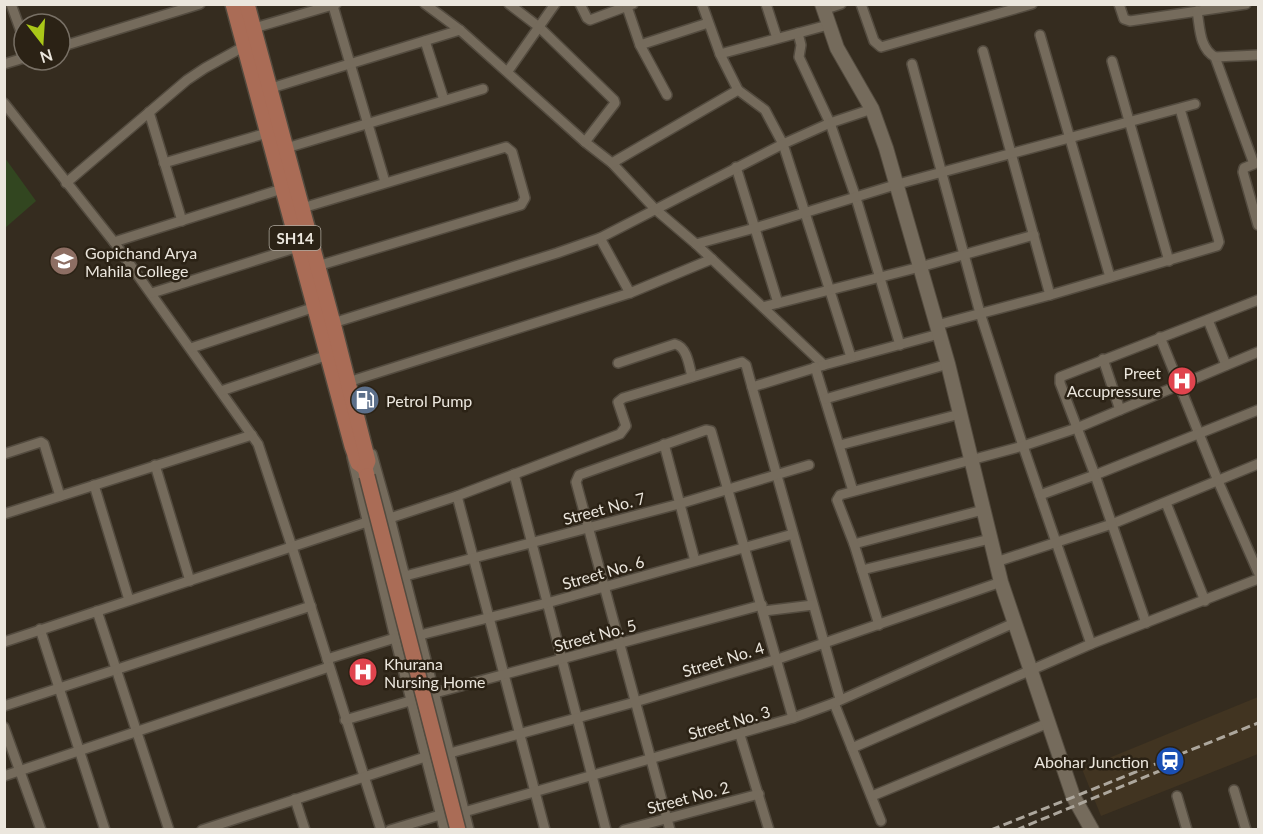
<svg xmlns="http://www.w3.org/2000/svg" width="1263" height="834" font-family="Lato,sans-serif">
	<rect width="100%" height="100%" fill="#352c1f"/>
	<!-- built -->
	<path fill="#413421" d="M1258,697V754L1101,816L1082,769Z"/>
	<!-- green -->
	<path fill="#324620" d="M5,158L36,201L5,228H4Z"/>
	<g fill="none" stroke-linecap="round" stroke-linejoin="round">
		<!-- street casing -->
		<g stroke="#534b3f" stroke-width="12">
			<g id="street">
				<path d="M11,4L24,40"/>
				<path d="M425,4L460,30L585,142L612,163L655,209L696,244L824,365L939,334"/>
				<path d="M509,4L539,27L614,100L615,103L585,142"/>
				<path d="M580,4L587,18L590,20L633,4"/>
				<path d="M702,4L720,54L738,90L765,110L783,144L851,357"/>
				<path d="M766,4L777,38"/>
				<path d="M861,4L874,41L881,47L1032,4"/>
				<path d="M1119,4L1124,19L1130,21L1246,4"/>
				<path d="M333,6L385,182"/>
				<path d="M627,7L640,45"/>
				<path d="M823,10L841,4"/>
				<path d="M1197,11C1200,27 1199,48 1215,57L1254,164L1244,168L1243,172L1258,225"/>
				<path d="M251,29L336,4"/>
				<path d="M798,33L801,45L799,57L830,123L856,198L900,345"/>
				<path d="M1040,35L1110,277"/>
				<path d="M425,41L444,100"/>
				<path d="M60,47L200,4"/>
				<path d="M983,51L1050,295"/>
				<path d="M720,54L828,25"/>
				<path d="M1215,57L1258,55"/>
				<path d="M1112,61L1169,261"/>
				<path d="M4,64L24,58"/>
				<path d="M912,64L980,313L1023,446L1091,644"/>
				<path d="M508,71L555,4"/>
				<path d="M268,89L460,30"/>
				<path d="M667,95L640,45L708,23"/>
				<path d="M4,103L114,242L258,444L292,547L381,830"/>
				<path d="M149,112L182,221"/>
				<path d="M283,149L483,89"/>
				<path d="M164,163L267,133"/>
				<path d="M612,163L738,90"/>
				<path d="M736,167L778,303"/>
				<path d="M66,183L187,80L205,68L243,47"/>
				<path d="M299,209L506,147L512,152L525,198L521,205L314,267"/>
				<path d="M600,238L630,293"/>
				<path d="M114,242L282,189"/>
				<path d="M696,244L755,228L898,184L1195,104"/>
				<path d="M152,293L298,247"/>
				<path d="M763,307L920,267L1034,235"/>
				<path d="M1208,320L1226,365"/>
				<path d="M333,323L557,253L600,238L783,144L830,123L872,109"/>
				<path d="M937,325L1050,295L1217,246L1219,242L1218,238L1180,109"/>
				<path d="M1160,337L1218,481L1258,572"/>
				<path d="M191,348L315,307"/>
				<path d="M1103,359L1120,410"/>
				<path d="M618,363L675,344C687,347 689,365 692,377"/>
				<path d="M824,365L752,387L840,699"/>
				<path d="M815,367L853,491"/>
				<path d="M345,383L630,293L712,259"/>
				<path d="M221,391L328,355"/>
				<path d="M825,399L948,364"/>
				<path d="M664,444L695,561"/>
				<path d="M840,445L960,414"/>
				<path d="M4,454L41,442L44,444L60,496"/>
				<path d="M372,454L390,518L469,830"/>
				<path d="M352,457L395,638L444,828"/>
				<path d="M155,465L190,581"/>
				<path d="M514,474L606,830"/>
				<path d="M94,485L129,600"/>
				<path d="M1040,495L1095,475L1258,410"/>
				<path d="M457,496L545,830"/>
				<path d="M1166,503L1205,601"/>
				<path d="M4,514L252,435"/>
				<path d="M390,518L457,496L620,434L626,426L618,402L623,398L742,362L746,365L752,387"/>
				<path d="M854,544L983,510"/>
				<path d="M996,562L1112,524L1258,464"/>
				<path d="M862,570L990,539"/>
				<path d="M405,576L679,504L809,465"/>
				<path d="M97,611L169,830"/>
				<path d="M764,611L813,605"/>
				<path d="M1146,623L1095,475L1060,383V377L1258,300"/>
				<path d="M879,625L854,544L837,500L840,495L1023,446L1077,428L1258,352"/>
				<path d="M40,629L105,830"/>
				<path d="M420,635L547,603L793,534"/>
				<path d="M4,642L367,522"/>
				<path d="M327,659L395,638"/>
				<path d="M435,693L762,605"/>
				<path d="M834,703L881,821"/>
				<path d="M4,706L311,606"/>
				<path d="M345,720L410,701"/>
				<path d="M4,727L41,830"/>
				<path d="M740,735L769,830"/>
				<path d="M852,748L1091,644L1258,579"/>
				<path d="M450,753L635,702L778,659L1001,582"/>
				<path d="M4,776L329,667"/>
				<path d="M1234,790L1246,830"/>
				<path d="M872,796L1048,723"/>
				<path d="M1177,796L1187,830"/>
				<path d="M295,799L305,830"/>
				<path d="M443,824L464,812L793,718L834,703L1014,623"/>
				<path d="M202,830L425,757"/>
				<path d="M390,830L440,815"/>
				<path d="M624,830L759,794"/>
				<path d="M670,830L576,482L579,475L706,430L711,431L793,718"/>
			</g>
		</g>
		<!-- secondary casing -->
		<g stroke="#534b3f" stroke-width="16">
			<path id="secondary" d="M822,4L837,48L872,109L886,148L948,364L1001,582L1073,796L1092,830"/>
		</g>
		<!-- primary casing -->
		<g stroke="#534b3f" stroke-width="18">
			<g id="primary">
				<path d="M233,4L352,446L358,463L365,468"/>
				<path d="M247,4L333,323L368,461L365,468L367,476"/>
			</g>
		</g>
		<!-- street -->
		<use href="#street" stroke="#756b5c" stroke-width="9"/>
		<!-- secondary -->
		<use href="#secondary" stroke="#756b5c" stroke-width="14"/>
		<!-- primary -->
		<use href="#primary" stroke="#aa6c56" stroke-width="15"/>
		<!-- rail -->
		<g stroke="#ada79d" stroke-width="3" stroke-dasharray="9 4.5" stroke-linecap="butt">
			<path d="M991,830L1258,723"/>
			<path d="M1016,830L1174,765"/>
		</g>
		<!-- primary-bridge casing -->
		<g stroke="#534b3f" stroke-width="18" stroke-linecap="butt">
			<path id="primary-bridge" d="M367,476L458,830"/>
		</g>
		<!-- primary-bridge -->
		<use href="#primary-bridge" stroke="#aa6c56" stroke-width="15"/>
	</g>
	<!-- icons -->
	<defs>
		<g id="university-disc" transform="scale(1.5)"><circle r="9.5" fill="#8d6e63" stroke="#2b2215"/><path d="M0-5L7-2L0 1L-7-2ZM-4 1L0 2.5L4 1V4Q0 6-4 4Z" fill="#fff"/></g>
		<g id="hospital-disc" transform="scale(1.5)"><circle r="9.5" fill="#e0444e" stroke="#2b2215"/><path d="M-5-5h3v3.5h4V-5h3V5h-3V1.5h-4V5h-3Z" fill="#fff"/></g>
		<g id="fuel-disc" transform="scale(1.5)"><circle r="9.5" fill="#5c6f8a" stroke="#2b2215"/><path d="M-5.5-6h7V0h2V4h1.3V-2.5L3-4.5l.8-.8L6-3V5H2.5V1h-1V6h-7ZM-4.2-4.7v3.2H.2V-4.7Z" fill="#fff"/></g>
		<g id="station-disc" transform="scale(1.5)"><circle r="9.5" fill="#1a4fb4" stroke="#2b2215"/><path d="M-3-6H3Q5-6 5-4V2Q5 4 3 4L4.5 6H3L1.5 4h-3L-3 6H-4.5L-3 4Q-5 4-5 2V-4Q-5-6-3-6ZM-3.5-4v3h7v-3ZM-3.5 1v1.5H-2V1ZM2 1v1.5H3.5V1Z" fill="#fff"/></g>
	</defs>
	<g fill-rule="evenodd">
		<use href="#university-disc" x="64" y="261"/>
		<use href="#hospital-disc" x="1182" y="381"/>
		<use href="#fuel-disc" x="365" y="400"/>
		<use href="#hospital-disc" x="363" y="672"/>
		<use href="#station-disc" x="1170" y="761"/>
	</g>
	<g text-anchor="middle" dominant-baseline="central" stroke-width="5" stroke-linejoin="round" paint-order="stroke">
		<!-- shield labels -->
		<rect fill="#2b2215" stroke="#b1aba1" stroke-width="1.5" x="269.5" y="226" width="51" height="24" rx="4.5"/>
		<g font-size="15" font-weight="bold" fill="#ebe6dd">
			<text x="295" y="238">SH14</text>
		</g>
		<!-- poi labels -->
		<g font-size="16" fill="#ebe6dd" stroke="#2b2215" text-anchor="start">
			<text x="85" y="252">Gopichand Arya<tspan x="85" dy="18">Mahila College</tspan></text>
			<text x="1161" y="372" text-anchor="end">Preet<tspan x="1161" dy="18">Accupressure</tspan></text>
			<text x="386" y="400">Petrol Pump</text>
			<text x="384" y="663">Khurana<tspan x="384" dy="18">Nursing Home</tspan></text>
			<text x="1149" y="761" text-anchor="end">Abohar Junction</text>
		</g>
		<!-- street labels -->
		<g font-size="16" fill="#ebe6dd" stroke="#2b2215">
			<text transform="translate(604 508) rotate(-15)">Street No. 7</text>
			<text transform="translate(603 572) rotate(-16)">Street No. 6</text>
			<text transform="translate(595 635) rotate(-15)">Street No. 5</text>
			<text transform="translate(723 659) rotate(-17)">Street No. 4</text>
			<text transform="translate(729 722) rotate(-16)">Street No. 3</text>
			<text transform="translate(688 797) rotate(-15)">Street No. 2</text>
		</g>
	</g>
	<!-- border -->
	<rect width="1263" height="834" fill="none" stroke="#ebe6dd" stroke-width="12"/>
	<!-- north arrow -->
	<g transform="translate(42 42) rotate(163)"><circle r="28" fill="#2b2215" stroke="#787065" stroke-width="1.5"/>
	<path d="M0-4.5L10 22L0 15L-10 22Z" fill="#aac718"/>
	<text y="-9" font-size="16" font-weight="bold" text-anchor="middle" fill="#ebe6dd">N</text>
	</g>
</svg>
